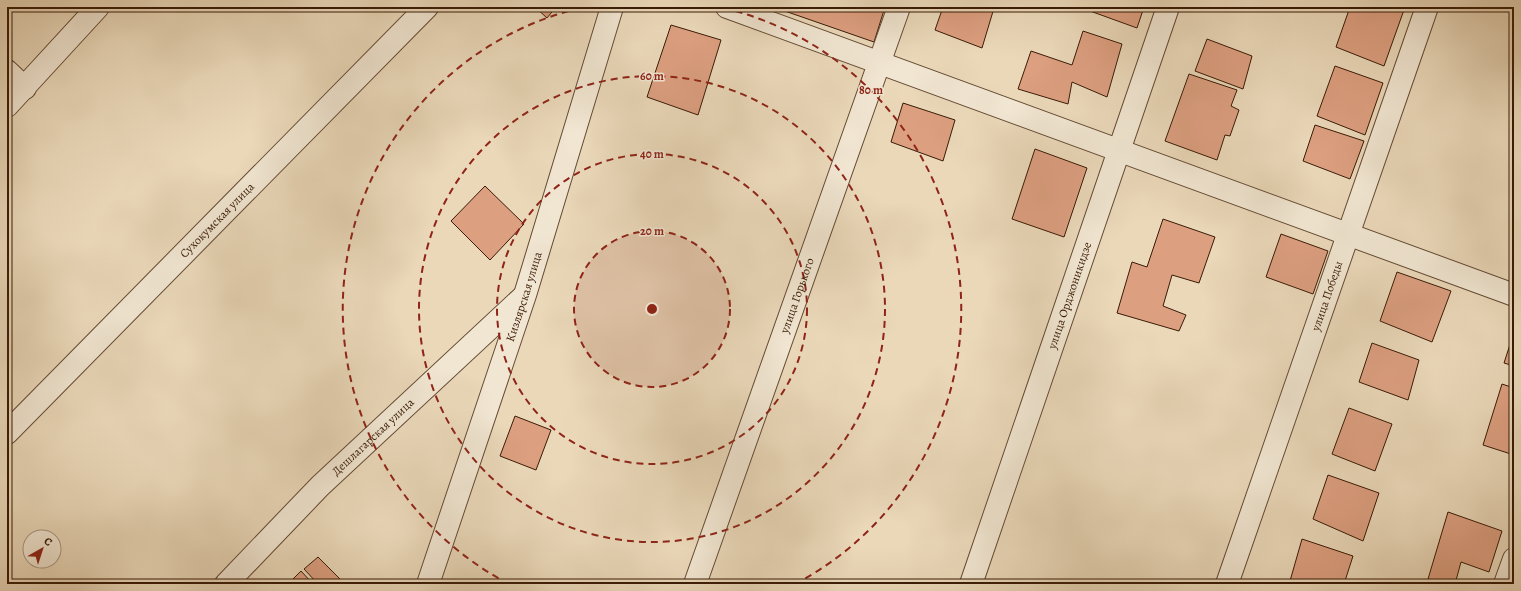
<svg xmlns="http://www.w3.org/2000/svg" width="1521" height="591" font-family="Alegreya,serif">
	<rect width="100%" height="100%" fill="#ead8b9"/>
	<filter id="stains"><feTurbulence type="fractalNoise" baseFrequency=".005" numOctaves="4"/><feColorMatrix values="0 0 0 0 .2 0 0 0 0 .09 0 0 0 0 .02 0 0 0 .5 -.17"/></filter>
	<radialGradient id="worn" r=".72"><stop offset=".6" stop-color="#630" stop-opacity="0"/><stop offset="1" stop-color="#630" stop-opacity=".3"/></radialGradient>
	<!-- building -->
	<g fill="#dc9f80" stroke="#391b06">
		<path d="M535,7H556L547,18Z"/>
		<path d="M779,7H885L874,42L779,9Z"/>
		<path d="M943,7L994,8L982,48L935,30Z"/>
		<path d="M1079,7H1144L1137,28Z"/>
		<path d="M1350,7H1405L1384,66L1336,47Z"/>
		<path d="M671,25L721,40L698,115L647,97Z"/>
		<path d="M1083,31L1122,44L1107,97L1072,82L1068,104L1018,89L1031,51L1072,65Z"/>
		<path d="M1207,39L1252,56L1243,89L1195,71Z"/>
		<path d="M1335,66L1383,83L1365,135L1317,116Z"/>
		<path d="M1189,74L1237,90L1231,106L1239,110L1230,136L1225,135L1217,160L1165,141Z"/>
		<path d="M903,103L955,120L943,161L891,142Z"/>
		<path d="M1315,125L1364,141L1350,179L1303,161Z"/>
		<path d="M1035,149L1087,168L1064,237L1012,219Z"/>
		<path d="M485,186L524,224L490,260L451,221Z"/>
		<path d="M1163,219L1215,237L1199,283L1172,275L1163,306L1186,315L1179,331L1117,313L1132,262L1147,267Z"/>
		<path d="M1281,234L1328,251L1313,294L1266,277Z"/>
		<path d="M1397,272L1451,291L1432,342L1380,321Z"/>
		<path d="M1514,332V366L1504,363Z"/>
		<path d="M1372,343L1419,360L1408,400L1359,382Z"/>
		<path d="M1502,384L1514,388V455L1483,445Z"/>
		<path d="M1349,408L1392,424L1375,471L1332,454Z"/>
		<path d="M515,416L551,430L536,470L500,456Z"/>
		<path d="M1328,475L1379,493L1363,541L1313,519Z"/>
		<path d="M1448,512L1502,531L1489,572L1461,562L1455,584H1444L1428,579Z"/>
		<path d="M1302,539L1353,556L1344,584H1299L1290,581Z"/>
		<path d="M318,557L345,584H318L304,569Z"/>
		<path d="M301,571L313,584H288Z"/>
	</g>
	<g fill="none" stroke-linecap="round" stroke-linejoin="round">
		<!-- minor casing -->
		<g stroke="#654a33" stroke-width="24">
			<g id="minor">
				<path d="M727,7L1514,295"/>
				<path d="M7,71L25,88"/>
				<path d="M7,106L98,7"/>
				<path id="s1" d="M7,433L427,7"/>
				<path id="s2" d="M226,584L320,486L523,297"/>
				<path id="s3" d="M428,584L525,295L612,7"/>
				<path id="s4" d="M695,584L899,7"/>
				<path id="s5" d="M971,584L1168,7"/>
				<path id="s6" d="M1227,584L1427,7"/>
				<path d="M1505,584L1514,559"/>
			</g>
		</g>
		<!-- minor -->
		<use href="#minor" stroke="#f1e6d2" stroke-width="22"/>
	</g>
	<!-- distance rings -->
	<circle cx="652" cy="309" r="78" fill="#8f2418" fill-opacity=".12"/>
	<g fill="none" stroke="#8f2418" stroke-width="2" stroke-dasharray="7 5">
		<circle cx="652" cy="309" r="78"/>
		<circle cx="652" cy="309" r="155"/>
		<circle cx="652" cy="309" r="233"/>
		<path d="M509 584A310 310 0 0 1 580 8M724 8A310 310 0 0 1 795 584"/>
	</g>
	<g text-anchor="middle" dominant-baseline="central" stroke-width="3" stroke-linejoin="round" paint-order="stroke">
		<!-- street labels -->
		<g font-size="12" fill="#391b06" stroke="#f1e6d2">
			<text stroke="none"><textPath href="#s1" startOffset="299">Сухокумская улица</textPath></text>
			<text stroke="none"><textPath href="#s4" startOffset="306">улица Горького</textPath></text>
			<text stroke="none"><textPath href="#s5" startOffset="305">улица Орджоникидзе</textPath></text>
			<text stroke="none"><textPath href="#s6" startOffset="305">улица Победы</textPath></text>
			<text stroke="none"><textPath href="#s3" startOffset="303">Кизлярская улица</textPath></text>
			<text stroke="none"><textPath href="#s2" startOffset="208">Дешлагарская улица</textPath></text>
		</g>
	</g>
	<circle cx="652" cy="309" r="6" fill="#8f2418" stroke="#f1e6d2" stroke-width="2"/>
	<g font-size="12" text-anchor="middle" font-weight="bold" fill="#8f2418" stroke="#f1e6d2" stroke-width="3" stroke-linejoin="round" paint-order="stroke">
		<text x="652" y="80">60 m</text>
		<text x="871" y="94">80 m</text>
		<text x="652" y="158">40 m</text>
		<text x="652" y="235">20 m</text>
	</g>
	<!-- margin -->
	<rect width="1521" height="591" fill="none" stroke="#ead8b9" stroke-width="24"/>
	<rect x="8" y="8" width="1505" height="575" fill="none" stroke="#391b06" stroke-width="2"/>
	<rect x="12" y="12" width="1497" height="567" fill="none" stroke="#391b06"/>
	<!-- north arrow -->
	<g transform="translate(42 549) rotate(39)"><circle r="19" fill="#f1e6d2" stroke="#a79580"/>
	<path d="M0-3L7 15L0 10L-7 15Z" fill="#8f2418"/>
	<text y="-6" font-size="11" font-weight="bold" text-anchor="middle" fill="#391b06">С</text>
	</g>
	<rect width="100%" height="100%" filter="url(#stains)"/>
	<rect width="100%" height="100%" fill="url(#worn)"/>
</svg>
